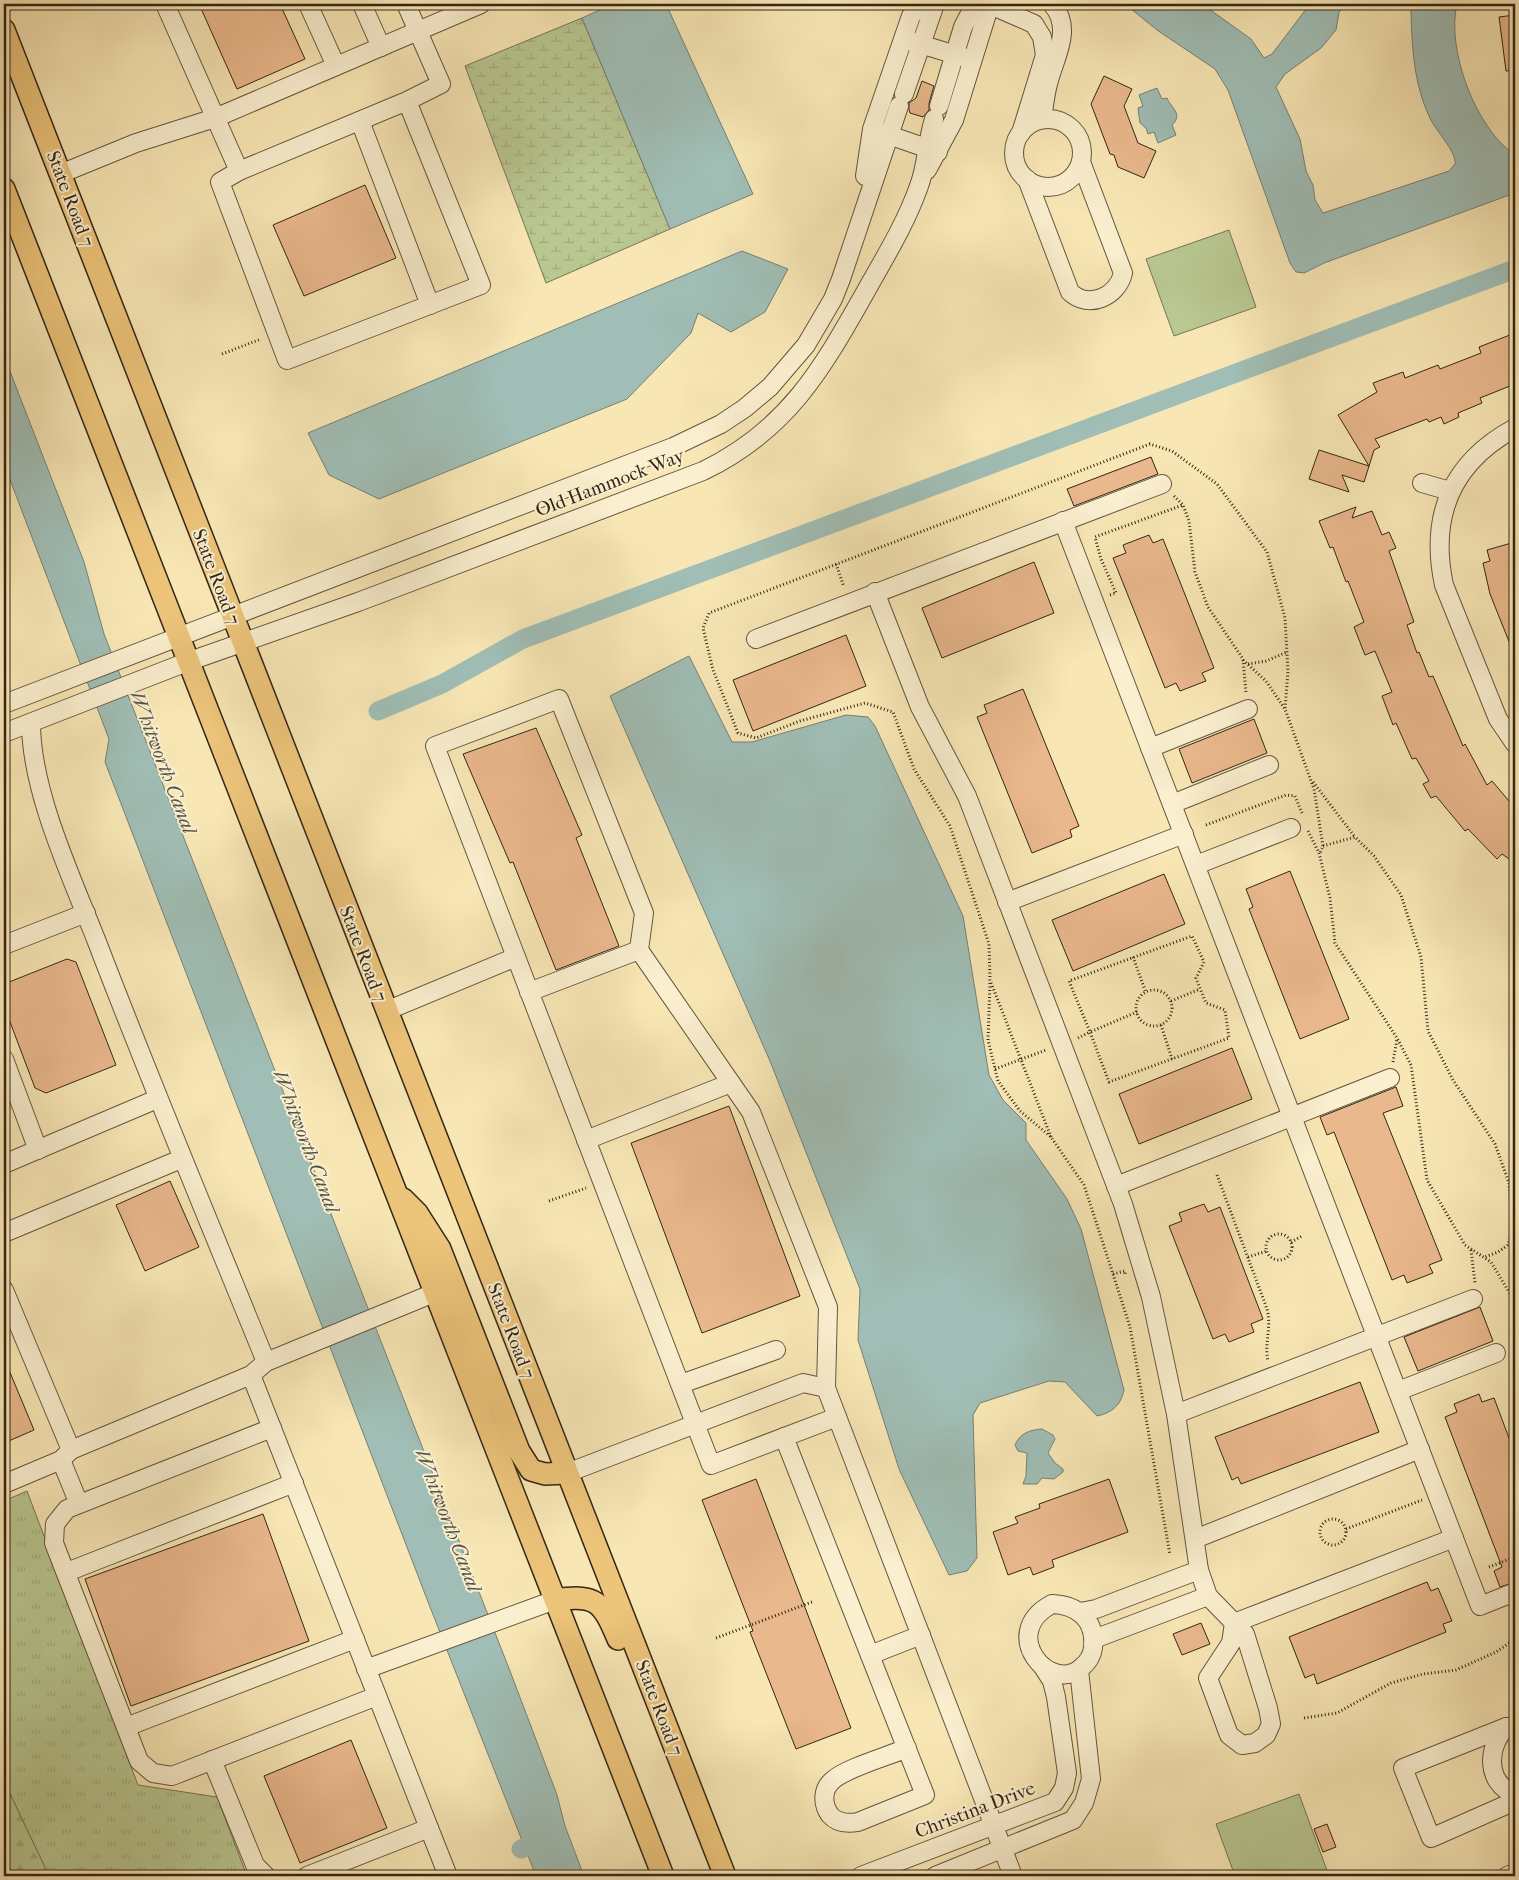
<svg xmlns="http://www.w3.org/2000/svg" width="1519" height="1880" font-family="'IM FELL French Canon',serif">
	<defs>
		<pattern id="grass-tufts" width="24" height="20" patternUnits="userSpaceOnUse" patternTransform="scale(1.25)"><rect width="24" height="20" fill="#b9c791"/><path d="M3 7l-1-3M5 7V3M7 7l1-3M15 17l-1-3M17 17v-4M19 17l1-3" fill="none" stroke="#a0ab7c"/></pattern>
		<pattern id="forest-firs" width="22" height="20" patternUnits="userSpaceOnUse" patternTransform="scale(1.25)"><rect width="22" height="20" fill="#b9c791"/><path d="M5 1l3.5 6h-7zM16 11l3.5 6h-7z" fill="#a0ab7c"/></pattern>
		<pattern id="wetland-marsh" width="20" height="14" patternUnits="userSpaceOnUse" patternTransform="scale(1.25)"><rect width="20" height="14" fill="#b9c791"/><path d="M1 5h8M5 5V1M11 12h8M15 12V8" fill="none" stroke="#a0ab7c"/></pattern>
	</defs>
	<rect width="100%" height="100%" fill="#f8e7b5"/>
	<filter id="stains"><feTurbulence type="fractalNoise" baseFrequency=".004" numOctaves="4"/><feColorMatrix values="0 0 0 0 .2 0 0 0 0 .09 0 0 0 0 .02 0 0 0 .5 -.17"/></filter>
	<radialGradient id="worn" r=".72"><stop offset=".6" stop-color="#630" stop-opacity="0"/><stop offset="1" stop-color="#630" stop-opacity=".3"/></radialGradient>
	<!-- grass -->
	<path fill="url(#grass-tufts)" stroke="#767654" d="M27,1491L138,1785L217,1797L247,1876H49L4,1781V1501Z"/>
	<!-- forest -->
	<path fill="url(#forest-firs)" stroke="#767654" d="M4,1781L49,1876H4Z"/>
	<!-- wetland -->
	<path fill="url(#wetland-marsh)" stroke="#767654" d="M582,18L670,229L546,283L465,66Z"/>
	<!-- pitch -->
	<g fill="#b9c791" stroke="#767654">
		<path d="M1229,230L1256,307L1174,336L1146,259Z"/>
		<path d="M1299,1794L1329,1876H1235L1216,1824Z"/>
	</g>
	<!-- water -->
	<g fill="#a0beb6" stroke="#748176">
		<path d="M613,4H666L753,194L670,229L582,18Z"/>
		<path d="M1125,4H1202L1251,39L1264,58L1272,54L1310,4H1347L1339,12L1336,30L1321,48L1285,74L1276,87L1300,139L1306,171L1313,185L1315,200L1323,213L1449,171L1455,164C1457,152 1435,130 1430,118C1414,85 1412,48 1411,12V4H1457C1446,50 1476,129 1515,155V193L1324,263L1304,273L1296,272L1290,263L1228,90L1215,69L1157,30Z"/>
		<path d="M1157,88L1162,99L1167,98C1170,107 1184,114 1172,125L1176,135L1158,143L1154,132L1148,134L1146,128L1140,123L1138,108L1143,106L1139,95Z"/>
		<path d="M742,251L788,269L765,312L731,332L698,313L691,333L627,399L379,499L329,475L308,433Z"/>
		<path d="M4,356L84,562L104,634L510,1671L557,1795L565,1826L584,1876H536L430,1607L105,762L109,739L4,464Z"/>
		<path d="M689,656L732,742H752L846,715L868,717L875,726L963,916L989,1075L1003,1100L1026,1123V1140L1067,1199L1081,1229L1124,1390C1121,1405 1112,1413 1097,1416L1065,1382L1049,1381L980,1403L973,1415L977,1558L967,1571L949,1575L899,1469L858,1340L860,1289L770,1061L610,696Z"/>
		<path d="M1042,1429L1053,1435L1055,1439L1048,1453L1055,1463L1063,1469V1472L1054,1479L1042,1478L1037,1484H1023L1026,1476L1027,1453L1018,1451L1015,1445C1020,1433 1030,1430 1042,1429Z"/>
	</g>
	<g fill="none" stroke-linecap="round" stroke-linejoin="round">
		<!-- canal -->
		<g stroke="#a0beb6" stroke-width="19">
			<path d="M378,711L442,684L523,639L1515,269"/>
			<path d="M521,1849L549,1839"/>
		</g>
	</g>
	<!-- building -->
	<g fill="#e9b88c" stroke="#332617">
		<path d="M199,4H280L305,59L237,89Z"/>
		<path d="M1515,15V70L1506,71L1499,17Z"/>
		<path d="M1104,76L1132,89L1124,106L1138,143L1156,151L1144,178L1118,167L1114,155L1110,154L1091,104Z"/>
		<path d="M922,81L934,86L929,103V110L923,117L910,113L909,110V103L916,98Z"/>
		<path d="M365,185L396,258L304,296L273,225Z"/>
		<path d="M1515,333V384L1480,398L1482,403L1458,413L1459,417L1444,424L1441,417L1429,422L1427,419L1375,439L1380,447L1374,450L1364,482L1342,475L1349,492L1309,479L1319,450L1369,466L1338,415L1377,392L1373,383L1403,372L1405,378L1438,365L1440,369L1481,353L1479,347Z"/>
		<path d="M1151,457L1158,474L1074,506L1067,489Z"/>
		<path d="M1356,507L1352,518L1372,511L1382,535L1389,532L1396,548L1389,551L1414,622L1407,625L1417,653L1419,652L1429,677L1433,676L1463,746L1465,744L1487,785L1492,781L1515,808V863L1502,854L1497,859L1468,829L1465,831L1436,796L1431,798L1423,784L1429,781L1416,758L1412,759L1396,723L1393,725L1382,696L1392,692L1375,651L1365,655L1354,627L1364,622L1348,581L1346,582L1333,547L1330,548L1319,521Z"/>
		<path d="M1149,535L1153,543L1163,539L1214,668L1202,673L1206,681L1180,691L1176,683L1165,688L1113,558L1126,553L1123,545Z"/>
		<path d="M1515,542V653L1514,654L1490,594L1483,563L1490,561L1487,550Z"/>
		<path d="M1034,562L1054,613L942,658L922,608Z"/>
		<path d="M846,635L866,686L753,731L733,680Z"/>
		<path d="M1023,689L1079,826L1070,830L1072,837L1032,853L977,717L987,713L984,705Z"/>
		<path d="M1254,719L1267,753L1192,783L1179,749Z"/>
		<path d="M536,728L582,835L576,838L619,946L556,970L513,862L510,863L463,754Z"/>
		<path d="M1290,871L1349,1019L1300,1039L1249,909L1253,907L1246,889Z"/>
		<path d="M1164,874L1185,924L1073,971L1052,920Z"/>
		<path d="M67,959L76,962L116,1065L46,1093L35,1088L4,1006V984Z"/>
		<path d="M1232,1048L1252,1099L1139,1144L1119,1094Z"/>
		<path d="M1396,1087L1403,1106L1383,1113L1442,1260L1429,1265L1433,1273L1407,1283L1404,1275L1392,1280L1334,1132L1327,1135L1320,1117Z"/>
		<path d="M729,1106L800,1296L702,1333L631,1143Z"/>
		<path d="M170,1181L199,1247L145,1271L116,1205Z"/>
		<path d="M1204,1204L1208,1212L1220,1207L1263,1319L1251,1324L1254,1332L1229,1342L1225,1334L1213,1339L1169,1226L1182,1221L1179,1213Z"/>
		<path d="M1480,1307L1493,1341L1418,1371L1404,1337Z"/>
		<path d="M4,1358L34,1430L4,1443Z"/>
		<path d="M1360,1382L1379,1432L1241,1484L1238,1477L1232,1480L1215,1437Z"/>
		<path d="M1479,1394L1482,1402L1494,1398L1515,1454V1582L1500,1587L1494,1571L1502,1567L1445,1417L1457,1412L1454,1404Z"/>
		<path d="M756,1479L851,1728L796,1749L750,1632L753,1631L702,1500Z"/>
		<path d="M1109,1479L1128,1532L1052,1560L1054,1567L1033,1575L1030,1567L1008,1575L993,1532L1018,1523L1015,1517L1040,1508L1039,1504Z"/>
		<path d="M263,1514L309,1641L131,1706L85,1579Z"/>
		<path d="M1427,1582L1431,1591L1438,1588L1452,1621L1443,1624L1446,1632L1317,1684L1314,1674L1305,1678L1289,1637Z"/>
		<path d="M1201,1623L1210,1644L1182,1655L1173,1634Z"/>
		<path d="M351,1740L387,1828L300,1863L264,1776Z"/>
		<path d="M1327,1824L1336,1847L1323,1852L1314,1829Z"/>
	</g>
	<g fill="none" stroke-linecap="round" stroke-linejoin="round">
		<!-- minor casing -->
		<g stroke="#64563e" stroke-width="20">
			<g id="minor">
				<path d="M165,4L239,171"/>
				<path d="M308,4L336,66"/>
				<path d="M362,4L381,47"/>
				<path d="M406,4L441,84L407,101L239,171L220,182L287,360L481,285L407,101"/>
				<path d="M988,4L1034,24L1042,37L1045,55L1021,133"/>
				<path d="M910,41L966,58"/>
				<path d="M904,94L935,4"/>
				<path d="M939,106L963,27L975,4"/>
				<path d="M1042,119C1044,107 1045,95 1048,84C1054,58 1074,29 1052,4"/>
				<circle cx="1048" cy="153" r="34"/>
				<path d="M360,121L430,305"/>
				<path d="M877,131L938,152"/>
				<path d="M927,170L954,120L990,4"/>
				<path d="M60,174L136,143L215,118L481,4"/>
				<path d="M865,176L872,129L911,16L921,4"/>
				<path d="M1027,179L1070,292C1089,310 1118,296 1123,273L1081,162"/>
				<path d="M1515,428C1452,462 1429,515 1444,585L1498,719L1515,744"/>
				<path d="M1422,483L1450,491"/>
				<path d="M1063,521L1480,1606L1515,1592"/>
				<path d="M875,592L920,707L967,796L1123,1204L1151,1297L1176,1414L1199,1570L1208,1596L1245,1634L1268,1708L1271,1724L1266,1735L1255,1743L1242,1745L1229,1735L1208,1678L1231,1643L1234,1623"/>
				<path d="M756,639L1162,484"/>
				<path d="M4,704L673,447L721,424L745,408L770,387L806,345L833,299L841,279L899,106"/>
				<path d="M31,723C31,792 72,878 97,942C151,1083 209,1222 266,1362"/>
				<path d="M4,733L187,662L358,602L703,471C788,430 822,369 866,291C885,257 906,223 919,186C927,165 927,141 934,119"/>
				<path d="M1150,748L1248,709"/>
				<path d="M1172,804L1269,765"/>
				<path d="M1196,865L1291,828"/>
				<path d="M1007,902L1184,834"/>
				<path d="M4,945L86,913"/>
				<path d="M516,957L435,746L559,699L644,913L639,950L731,1083L586,1140"/>
				<path d="M529,992L639,950"/>
				<path d="M386,1011L516,957L711,1465L837,1417"/>
				<path d="M4,1059L38,1150"/>
				<path d="M731,1083L751,1112L828,1307L826,1388"/>
				<path d="M4,1164L157,1099"/>
				<path d="M1116,1186L1390,1078"/>
				<path d="M4,1233L181,1159"/>
				<path d="M4,1290L71,1450"/>
				<path d="M251,1375L429,1828L307,1876"/>
				<path d="M681,1384L776,1350"/>
				<path d="M1398,1391L1496,1353"/>
				<path d="M1176,1414L1473,1299"/>
				<path d="M272,1428L67,1509L55,1524L54,1543L139,1761L153,1773L172,1776L377,1696"/>
				<path d="M784,1437C831,1556 878,1676 925,1795L858,1822C847,1824 837,1823 830,1815C822,1804 822,1789 833,1780C846,1768 889,1756 907,1748"/>
				<path d="M61,1460L79,1504"/>
				<path d="M567,1473L803,1383L826,1388L1013,1876"/>
				<path d="M4,1484L61,1460L71,1450L251,1375L266,1362L434,1293"/>
				<path d="M1195,1539L1420,1449"/>
				<path d="M67,1572L294,1483"/>
				<path d="M1052,1604C1078,1605 1096,1620 1093,1648C1092,1656 1088,1662 1082,1667C1051,1696 997,1633 1052,1604Z"/>
				<path d="M1080,1612L1096,1609L1199,1570"/>
				<path d="M1234,1623L1454,1538"/>
				<path d="M1094,1639L1208,1596"/>
				<path d="M870,1655L921,1635"/>
				<path d="M366,1669L555,1600"/>
				<path d="M126,1727L355,1639"/>
				<path d="M1506,1727L1403,1768L1431,1838L1515,1801"/>
				<path d="M1506,1727C1487,1748 1485,1782 1515,1795"/>
				<path d="M212,1760L255,1865L266,1876"/>
				<path d="M429,1828L448,1876"/>
				<path d="M861,1876L1055,1802L1064,1788L1067,1773L1056,1697L1052,1681L1043,1667"/>
				<path d="M935,1876L1073,1820L1084,1803L1091,1779L1079,1670"/>
				<path d="M1507,1876L1515,1873"/>
			</g>
		</g>
		<!-- major casing -->
		<g stroke="#332617" stroke-width="24">
			<g id="major">
				<path d="M4,30L725,1876"/>
				<path d="M4,189L663,1876"/>
				<path d="M403,1199L417,1213L440,1249L519,1451L531,1470L545,1474L567,1473"/>
				<path d="M555,1600C596,1594 602,1601 618,1639"/>
			</g>
		</g>
		<!-- path -->
		<g stroke="#332617" stroke-width="3" stroke-dasharray="1 2.5" stroke-linecap="butt">
			<path d="M222,354L261,339"/>
			<path d="M1174,496L1183,505"/>
			<path d="M836,564L844,587"/>
			<path d="M1110,595L1116,593L1101,559L1095,537L1183,505L1189,521L1195,572L1208,607L1243,659L1246,693"/>
			<path d="M1243,660L1266,681L1285,709L1314,789L1323,846L1320,853"/>
			<path d="M1248,664L1266,661L1287,652"/>
			<path d="M1313,782L1355,837"/>
			<path d="M1206,825L1286,795L1295,796L1302,813"/>
			<path d="M1308,831L1319,853L1330,898L1335,943L1397,1038L1411,1065L1427,1180L1465,1245L1491,1262L1515,1302"/>
			<path d="M1323,846L1355,837L1374,856L1401,895L1421,957L1428,1031L1453,1080L1495,1144L1509,1183L1513,1227L1508,1245L1498,1252L1485,1257"/>
			<path d="M1133,957L1146,993"/>
			<path d="M990,983L988,1040L998,1081L1020,1111L1051,1137L1084,1185L1113,1274L1130,1327L1170,1555"/>
			<circle cx="1154" cy="1008" r="18"/>
			<path d="M1171,1001L1200,989"/>
			<path d="M1161,1025L1172,1059"/>
			<path d="M1078,1038L1090,1032L1109,1082L1229,1038L1225,1010L1206,1003L1196,978L1204,962L1192,936L1069,981L1090,1032L1137,1012"/>
			<path d="M1393,1062L1397,1039"/>
			<path d="M995,1069L1046,1050"/>
			<path d="M1051,1137L990,980L989,944L950,826L914,769L893,712L865,703L800,721L756,738L738,733L713,670L703,628L709,613L1150,444L1172,451L1217,484L1267,552L1285,618L1288,672L1285,709"/>
			<path d="M1217,1175L1267,1309C1272,1327 1264,1343 1268,1361"/>
			<path d="M549,1201L586,1188"/>
			<circle cx="1279" cy="1247" r="13"/>
			<path d="M1291,1242L1302,1236"/>
			<path d="M1471,1250L1475,1283"/>
			<path d="M1248,1257L1267,1251"/>
			<path d="M1113,1274L1125,1271V1274"/>
			<circle cx="1333" cy="1532" r="13"/>
			<path d="M1346,1529L1422,1500"/>
			<path d="M1489,1567L1515,1557"/>
			<path d="M716,1638L812,1602"/>
			<path d="M1304,1718L1337,1713L1391,1683L1423,1674L1456,1670L1496,1652L1515,1639"/>
		</g>
		<!-- minor -->
		<use href="#minor" stroke="#faefcf" stroke-width="18"/>
		<!-- major -->
		<use href="#major" stroke="#ecc47a" stroke-width="21"/>
	</g>
	<g text-anchor="middle" dominant-baseline="central" stroke-width="4" stroke-linejoin="round" paint-order="stroke">
		<!-- street labels -->
		<g font-size="19" fill="#332617" stroke="#faefcf">
			<text transform="translate(70 199) rotate(69)">State Road 7</text>
			<text transform="translate(610 483) rotate(-21)">Old Hammock Way</text>
			<text transform="translate(216 577) rotate(69)">State Road 7</text>
			<text transform="translate(363 954) rotate(69)">State Road 7</text>
			<text transform="translate(511 1331) rotate(69)">State Road 7</text>
			<text transform="translate(659 1708) rotate(69)">State Road 7</text>
			<text transform="translate(975 1810) rotate(-21)">Christina Drive</text>
		</g>
		<!-- water labels -->
		<g font-size="20" font-style="italic" fill="#545447" stroke="#faefcf">
			<text transform="translate(163 762) rotate(69)">Whitworth Canal</text>
			<text transform="translate(306 1141) rotate(69)">Whitworth Canal</text>
			<text transform="translate(448 1520) rotate(69)">Whitworth Canal</text>
		</g>
	</g>
	<!-- margin -->
	<rect width="1519" height="1880" fill="none" stroke="#f8e7b5" stroke-width="20"/>
	<rect x="5" y="5" width="1509" height="1870" fill="none" stroke="#332617" stroke-width="2.5"/>
	<rect x="10" y="10" width="1499" height="1860" fill="none" stroke="#332617"/>
	<rect width="100%" height="100%" filter="url(#stains)"/>
	<rect width="100%" height="100%" fill="url(#worn)"/>
</svg>
